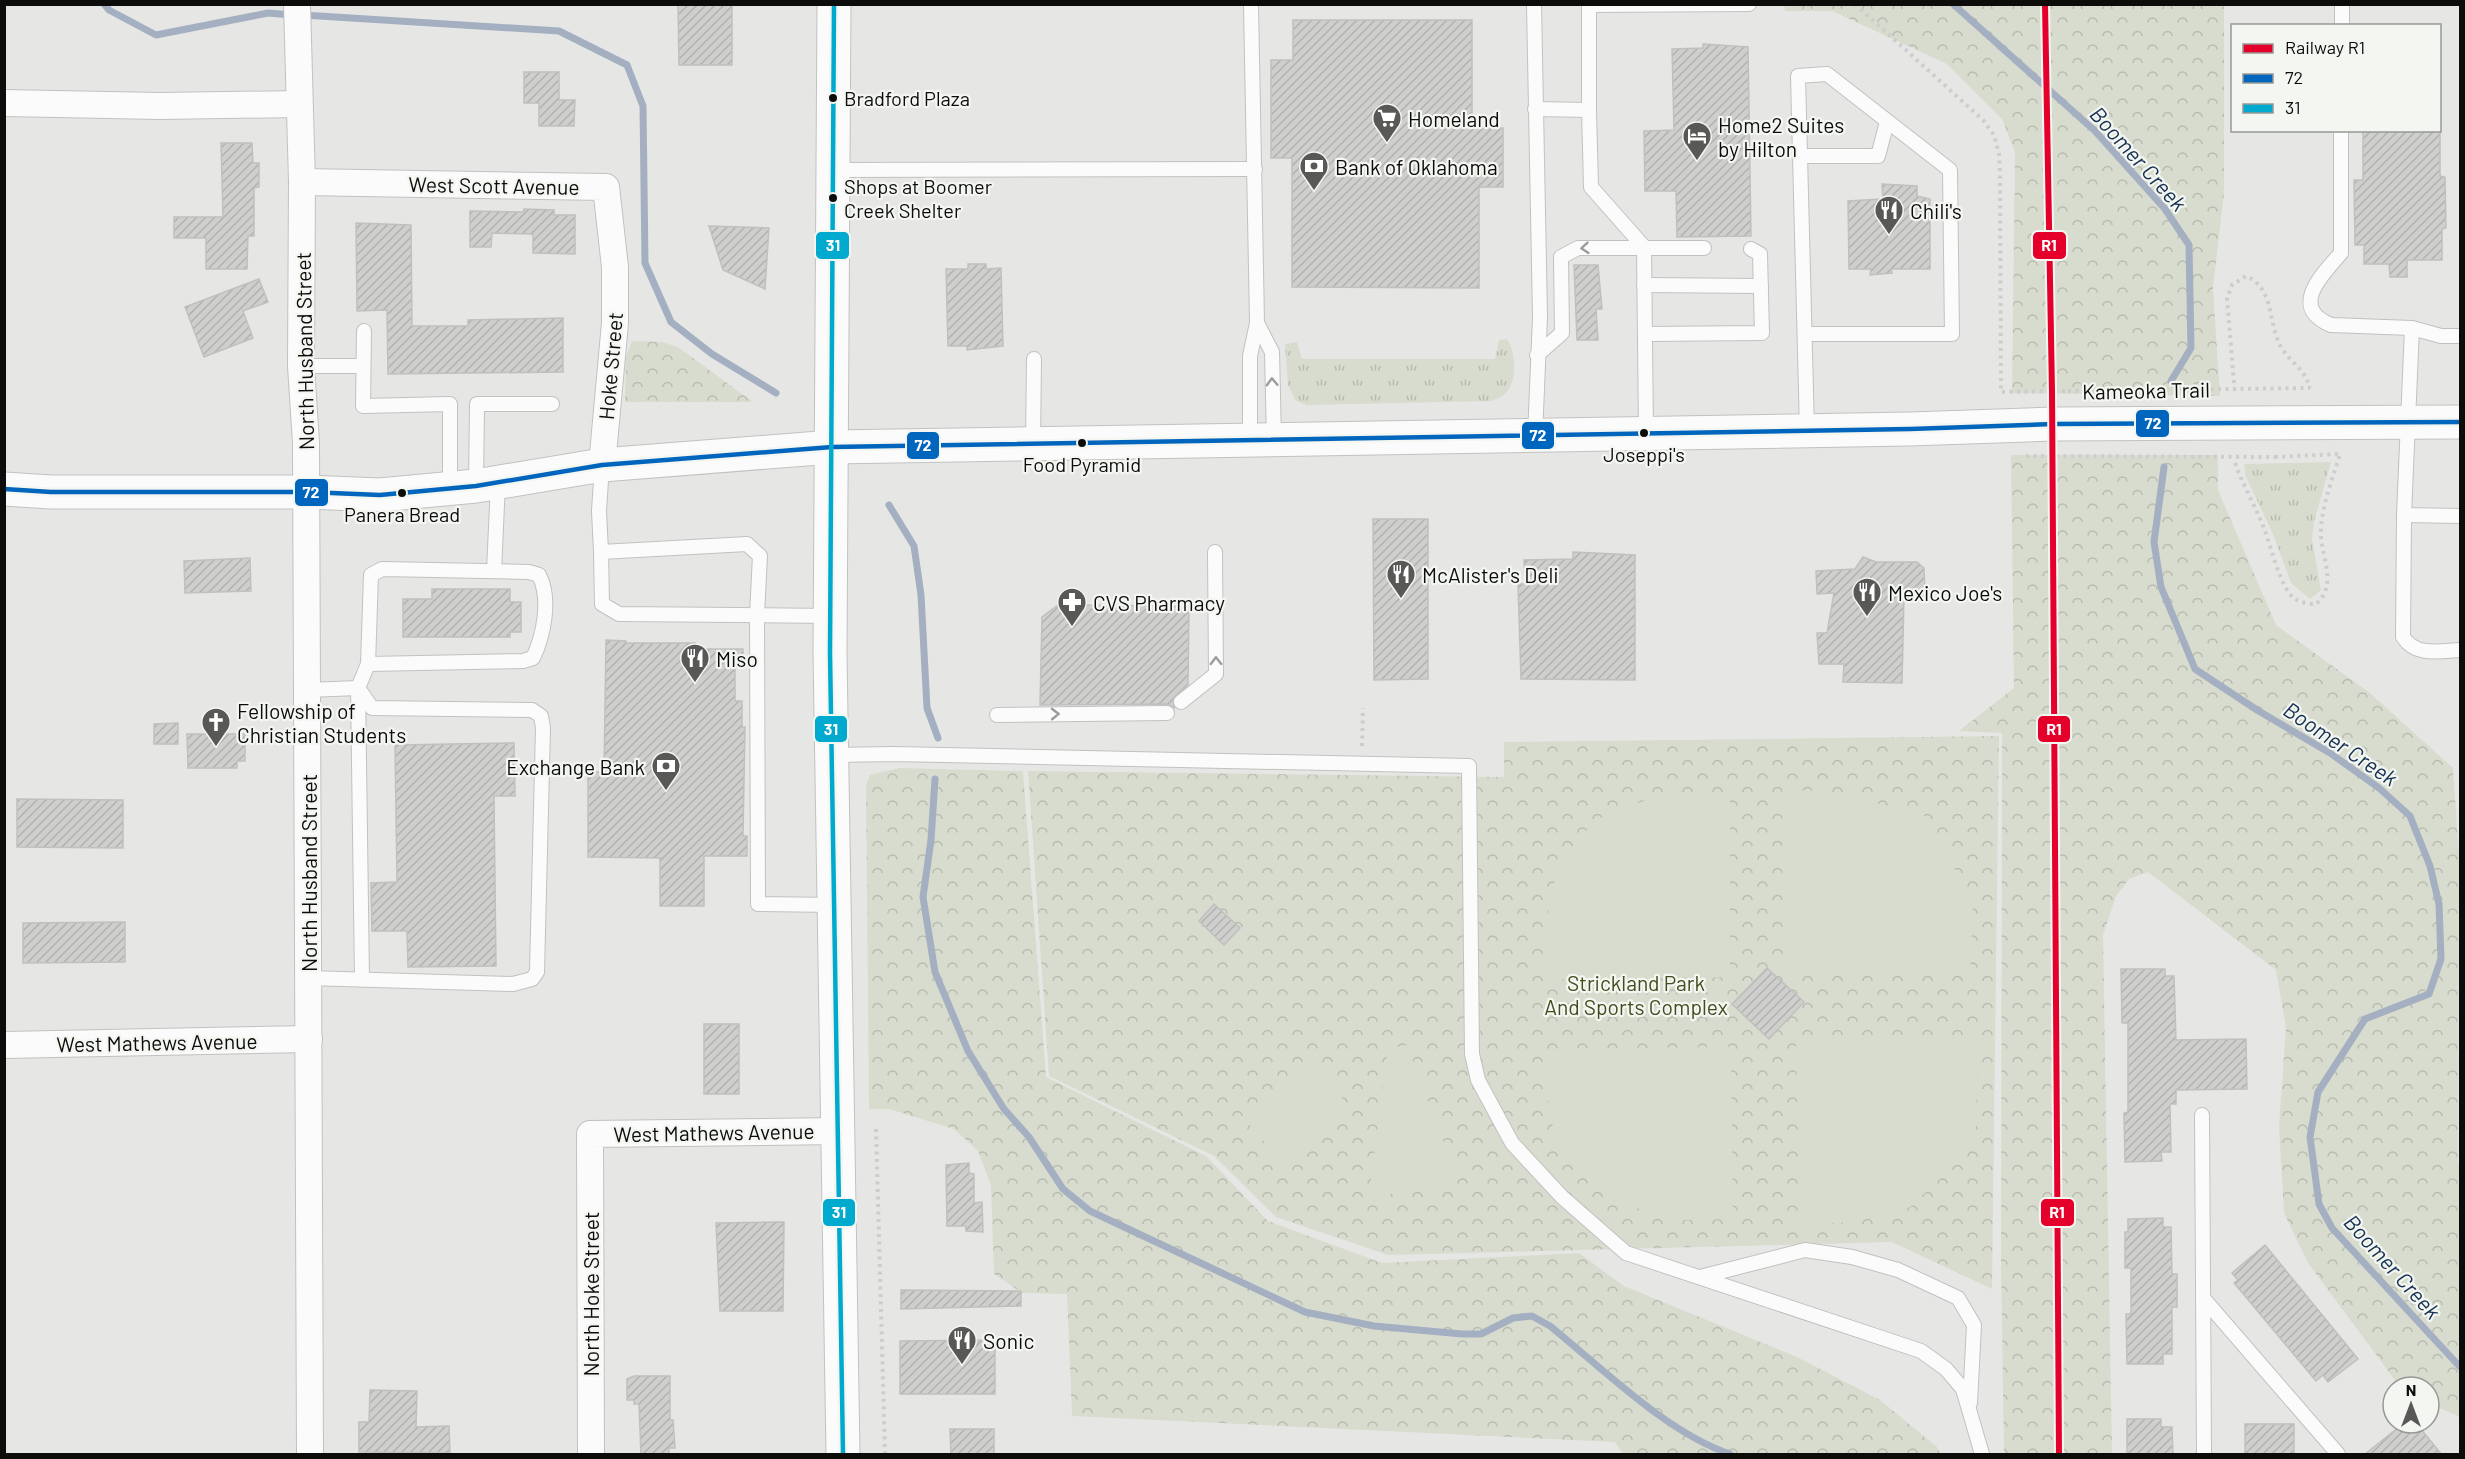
<svg xmlns="http://www.w3.org/2000/svg" width="2465" height="1459" font-family="Barlow,sans-serif">
	<defs>
		<pattern id="grass-tufts" width="24" height="20" patternUnits="userSpaceOnUse" patternTransform="scale(1.5)"><rect width="24" height="20" fill="#d8dcce"/><path d="M3 7l-1-3M5 7V3M7 7l1-3M15 17l-1-3M17 17v-4M19 17l1-3" fill="none" stroke="#b8bcb0"/></pattern>
		<pattern id="forest-crowns" width="20" height="18" patternUnits="userSpaceOnUse" patternTransform="scale(1.5)"><rect width="20" height="18" fill="#d8dcce"/><path d="M2 6a3 3 0 1 1 6 0M12 15a3 3 0 1 1 6 0" fill="none" stroke="#b8bcb0"/></pattern>
		<pattern id="building-hatch" width="6" height="6" patternUnits="userSpaceOnUse" patternTransform="scale(1.5)"><rect width="6" height="6" fill="#cfd0ce"/><path d="M-1 1l2-2M0 6l6-6M5 7l2-2" fill="none" stroke="#b1b1b0"/></pattern>
	</defs>
	<rect width="100%" height="100%" fill="#e6e7e5"/>
	<!-- grass -->
	<g fill="url(#grass-tufts)">
		<path d="M1507,339C1516,352 1518,382 1505,394C1502,397 1496,399 1492,401L1306,405L1295,400L1288,385L1285,344L1297,342L1302,359H1495L1499,340Z"/>
		<path d="M2331,462L2314,522L2312,539L2321,590L2310,599L2291,583L2273,534L2246,477L2244,464Z"/>
	</g>
	<!-- forest -->
	<g fill="url(#forest-crowns)">
		<path d="M1784,5H2222L2224,7V193L2213,288L2220,396L2012,393L2015,152L2002,119L1947,64L1832,11H1785Z"/>
		<path d="M632,341L662,342L678,347L753,402H625L626,356Z"/>
		<path d="M2011,455H2218V490L2276,625L2370,693L2453,768L2459,855L2458,1163L2460,1166V1417L2429,1403V1387H2400L2308,1263L2284,1213L2279,1126L2286,1028L2276,970L2148,872L2129,879L2116,896L2103,935L2112,1454H2004L2001,1266L2002,733L1959,731L2014,688Z"/>
		<path d="M1999,736L1992,1289L1892,1242L1388,1255L1276,1217L1214,1156L1049,1076L1028,771L1504,777V742Z"/>
		<path d="M899,768L1023,771L1046,1077L1206,1156L1268,1221L1382,1263L1579,1253L1624,1286L1797,1357L1880,1400L1937,1447L1941,1454H1623L1615,1442L1072,1416L1067,1294L1022,1293L994,1274L991,1185L978,1151L954,1129L889,1109H869L866,785L870,775Z"/>
	</g>
	<!-- pitch -->
	<g fill="#d8dcce">
		<path d="M1782,790L1829,791L1929,817L1973,907L1970,973H1783Z"/>
		<path d="M1730,795V977L1547,980L1546,924L1556,875L1593,821L1654,797Z"/>
		<path d="M1978,1041L1976,1127L1955,1165L1910,1207L1855,1222L1800,1225L1796,1042Z"/>
		<path d="M1407,1045L1455,1172V1179C1447,1198 1429,1184 1416,1180C1402,1184 1372,1217 1371,1179L1388,1049Z"/>
		<path d="M1731,1047L1733,1219L1683,1220L1641,1210L1592,1183L1555,1138L1545,1085V1049Z"/>
		<path d="M1308,1058L1348,1105L1282,1162L1242,1116Z"/>
	</g>
	<g fill="none" stroke-linecap="round" stroke-linejoin="round">
		<!-- stream -->
		<g stroke="#a4b0c1" stroke-width="7">
			<path d="M104,4L109,10L156,35L268,13L292,15"/>
			<path d="M1953,4L2095,131L2165,209L2189,245L2191,348L2171,381"/>
			<path d="M303,15L559,31L627,65L643,106L645,263L671,322L712,354L776,393"/>
			<path d="M2164,467L2154,542L2161,587L2195,669L2257,710L2330,753L2379,788L2410,816L2430,866L2439,904L2441,959L2429,994L2365,1019L2318,1092L2310,1137L2319,1204L2332,1228L2460,1367"/>
			<path d="M889,505L914,546L921,595L927,708L938,738"/>
			<path d="M935,779L931,840L923,897L935,972L968,1051L1004,1109L1029,1137L1063,1189L1090,1211L1305,1312L1374,1326L1462,1334H1481L1513,1318L1532,1316L1550,1326C1602,1368 1667,1433 1730,1454"/>
		</g>
	</g>
	<!-- building -->
	<g fill="url(#building-hatch)" stroke="#c0c1bf" stroke-width="1.5">
		<path d="M678,4H732V65H679Z"/>
		<path d="M1293,20H1472V128H1503V187H1479V288L1292,287V158H1271V60H1293Z"/>
		<path d="M1703,44L1748,47L1751,236L1677,237L1676,191H1645L1644,131L1674,130L1672,49L1703,48Z"/>
		<path d="M524,72H559V100H575L574,126H539V103H524Z"/>
		<path d="M2363,130H2440V176L2445,177L2446,228L2442,229V260H2407V277H2390L2389,264H2364V245H2355L2354,180H2363Z"/>
		<path d="M221,143H252L253,163H259V187L254,188V236H248L247,269H206V238H174V217H223Z"/>
		<path d="M1882,184L1917,186V196L1930,199V269H1891L1892,273L1870,275L1871,269H1849L1848,201L1883,199Z"/>
		<path d="M524,209L554,210V215H575V254L533,253V234L492,233L491,247H470V211L523,212Z"/>
		<path d="M356,223L411,225L412,326H468V320L563,318V372L388,374L387,310L357,311Z"/>
		<path d="M709,226L769,228L765,289L723,270Z"/>
		<path d="M968,264H986V269L1001,268L1003,346L967,350V346H948L946,269H968Z"/>
		<path d="M1574,265H1598L1602,309H1596L1598,340H1577Z"/>
		<path d="M259,279L268,302L243,311L253,338L204,357L185,307Z"/>
		<path d="M1373,519H1428V679L1374,680Z"/>
		<path d="M1573,552L1635,555V680L1521,679L1518,584H1525L1524,560L1573,559Z"/>
		<path d="M1863,557L1876,562H1917L1924,568L1925,596H1904L1902,683L1843,682L1844,664H1819L1817,633H1827L1834,593L1817,594L1816,571L1855,569Z"/>
		<path d="M250,558L251,591L185,593L184,561Z"/>
		<path d="M432,589H510V602H521V632H510V637H403V599H432Z"/>
		<path d="M1058,605L1189,606L1188,685L1173,698L1174,708L1167,704L1040,705L1042,617Z"/>
		<path d="M606,640L626,641V643H695V649H743V667H735V701H742V727H745L743,836H747V856H704V906H660V858L588,857V772H604Z"/>
		<path d="M178,723V744H154V724Z"/>
		<path d="M187,734H245V761H237V768H188Z"/>
		<path d="M514,743L515,796H494L496,966L408,967L407,931H372L371,883L397,882L395,745Z"/>
		<path d="M17,799L123,800V848L17,847Z"/>
		<path d="M1214,904L1240,928L1224,945L1199,921Z"/>
		<path d="M125,922V962L23,963V923Z"/>
		<path d="M1767,968L1804,1002L1769,1039L1732,1004Z"/>
		<path d="M2121,969H2165V976H2174L2176,1040L2246,1039L2247,1089L2176,1090V1104H2170L2171,1152H2161L2162,1161L2125,1162L2124,1113L2128,1112V1023H2122Z"/>
		<rect x="704" y="1024" width="35" height="70"/>
		<path d="M969,1163V1173L974,1174V1203L982,1202L983,1232L966,1231V1226H947L946,1165Z"/>
		<path d="M2163,1218V1227H2171L2172,1274H2177V1307H2172V1354H2163V1364H2127L2126,1314H2131V1268H2125V1232H2128V1219Z"/>
		<path d="M784,1222L783,1311H720L716,1223Z"/>
		<path d="M2265,1245L2358,1359L2328,1382L2323,1375L2316,1381L2234,1283L2238,1280L2232,1273Z"/>
		<path d="M901,1290L1021,1291V1306L901,1309Z"/>
		<path d="M995,1340V1394H900V1341Z"/>
		<path d="M634,1376H670V1420H673L675,1448H669V1455H641L639,1404H634V1400H627V1379Z"/>
		<path d="M370,1390L417,1391L416,1427L449,1426L450,1453L359,1452V1422H369Z"/>
		<path d="M2127,1419H2161V1427H2172L2173,1455H2127Z"/>
		<path d="M2404,1423H2416L2442,1455H2364Z"/>
		<rect x="2245" y="1424" width="49" height="31"/>
		<path d="M950,1429H994V1455H951Z"/>
	</g>
	<g fill="none" stroke-linecap="round" stroke-linejoin="round">
		<!-- service casing -->
		<g stroke="#c1c2c0" stroke-width="16">
			<g id="service">
				<path d="M1534,4L1540,317L1535,436"/>
				<path d="M1589,4V110"/>
				<path d="M1589,5L1749,4"/>
				<path d="M2342,26V4"/>
				<path d="M1535,109L1589,110L1591,187L1644,247L1646,434"/>
				<path d="M2341,130V253C2323,274 2288,307 2331,325L2412,328L2441,336H2460"/>
				<path d="M1800,156H1878L1887,122"/>
				<path d="M833,170L1255,169"/>
				<path d="M1644,285L1761,286"/>
				<path d="M1257,323L1272,352L1274,440"/>
				<path d="M2412,328L2404,515L2460,516"/>
				<path d="M364,331L363,406L450,404V489"/>
				<path d="M1645,334L1762,333L1760,254L1751,249"/>
				<path d="M1805,334H1952L1950,170L1827,74L1798,76L1807,431"/>
				<path d="M1537,355L1562,333L1561,257L1578,248H1704"/>
				<path d="M301,366H363"/>
				<path d="M1250,441V356L1257,323L1251,4"/>
				<path d="M1033,444L1034,359"/>
				<path d="M602,465L599,511L601,552L747,544L760,556L757,615L758,904L834,905"/>
				<path d="M476,486L477,404H552"/>
				<path d="M2404,515L2403,637C2416,657 2439,651 2460,650"/>
				<path d="M601,552L602,604L619,614L831,616"/>
				<path d="M494,571L498,483"/>
				<path d="M308,690L358,688L372,708L532,710L541,716L543,728L537,972L532,979L513,984L308,978"/>
				<path d="M1181,702L1216,674L1215,552"/>
				<path d="M997,715L1167,713"/>
				<path d="M832,755L893,754L1469,766L1472,1054L1478,1080L1512,1143L1562,1197L1626,1253L1921,1351L1946,1369L1963,1389L1982,1454"/>
				<path d="M362,979L358,688L368,664L371,575L382,569L529,572L539,575C551,598 544,635 533,658L523,661L368,664"/>
				<path d="M2202,1115L2204,1454"/>
				<path d="M1700,1277L1805,1250L1852,1257L1898,1270L1958,1298L1974,1325L1970,1403"/>
				<path d="M2203,1298L2338,1454"/>
			</g>
		</g>
		<!-- minor casing -->
		<g stroke="#c1c2c0" stroke-width="28">
			<g id="minor">
				<path d="M297,4L302,182L301,366L306,443L310,1454"/>
				<path d="M4,103L160,106L298,104"/>
				<path d="M302,182L606,187L615,267V323L602,465"/>
				<path d="M4,1045L309,1039"/>
				<path d="M591,1454L590,1134L838,1131"/>
			</g>
		</g>
		<!-- secondary casing -->
		<g stroke="#c1c2c0" stroke-width="35">
			<g id="secondary">
				<path d="M834,4L830,653L843,1454"/>
				<path d="M4,489L51,492H307L380,495L476,486L602,465L832,447L1910,429L2053,424L2460,422"/>
			</g>
		</g>
		<!-- path -->
		<g stroke="#cccdcc" stroke-width="4" stroke-dasharray="3 4.5" stroke-linecap="butt">
			<path d="M1855,4L1983,120L1994,135L1999,154L2000,174L2001,392L2068,391"/>
			<path d="M2234,383L2227,298L2232,285L2246,276C2277,290 2266,325 2283,350C2294,366 2304,368 2310,388"/>
			<path d="M2235,463C2244,488 2256,507 2265,531C2271,547 2281,589 2294,598C2300,603 2309,604 2316,604C2337,586 2323,561 2321,537C2320,509 2332,481 2340,454L2275,457"/>
			<path d="M1362,746L1363,708"/>
			<path d="M876,1129L885,1454"/>
		</g>
		<!-- service -->
		<use href="#service" stroke="#fbfbfb" stroke-width="14"/>
		<!-- minor -->
		<use href="#minor" stroke="#fbfbfb" stroke-width="26"/>
		<!-- secondary -->
		<use href="#secondary" stroke="#fbfbfb" stroke-width="33"/>
		<!-- path-bridge -->
		<g stroke="#cccdcc" stroke-width="4" stroke-dasharray="3 4.5" stroke-linecap="butt">
			<path d="M2068,391L2310,388"/>
			<path d="M2026,456L2275,457"/>
		</g>
		<!-- bus-1 casing -->
		<g stroke="#f4f6f1" stroke-width="9">
			<path id="bus-1" d="M4,489L51,492H307L380,495L476,486L602,465L832,447L1910,429L2053,424L2460,422"/>
		</g>
		<!-- bus-2 casing -->
		<g stroke="#f4f6f1" stroke-width="9">
			<path id="bus-2" d="M834,4L830,653L843,1454"/>
		</g>
		<!-- bus-1 -->
		<use href="#bus-1" stroke="#0065bd" stroke-width="4.5"/>
		<!-- bus-2 -->
		<use href="#bus-2" stroke="#00a9ce" stroke-width="4.5"/>
		<!-- rail-1 casing -->
		<g stroke="#f4f6f1" stroke-width="10">
			<path id="rail-1" d="M2045,4L2052,391L2059,1454"/>
		</g>
		<!-- rail-1 -->
		<use href="#rail-1" stroke="#e4002b" stroke-width="6"/>
	</g>
	<!-- one-way arrows -->
	<defs><path id="oneway-chevron" d="M-2-3.5L2.5 0L-2 3.5" fill="none" stroke-width="1.6" stroke-linecap="round" stroke-linejoin="round" transform="scale(1.5)"/></defs>
	<g stroke="#9b9c9b">
		<use href="#oneway-chevron" transform="translate(1585 248) rotate(175)"/>
		<use href="#oneway-chevron" transform="translate(1272 382) rotate(-92)"/>
		<use href="#oneway-chevron" transform="translate(1216 661) rotate(-91)"/>
		<use href="#oneway-chevron" transform="translate(1055 714) rotate(-1)"/>
	</g>
	<!-- icons -->
	<defs>
		<g id="supermarket-pin" transform="scale(1.5)"><path d="M0 17L-7.5 6A9.5 9.5 0 1 1 7.5 6Z" fill="#585957" stroke="#f4f6f1"/><path d="M-6-5.5h2.5l.6 2H6L4.5 2H-2.5L-4.4-4H-6ZM-1.5 3.2a1.3 1.3 0 1 0 .1 0ZM3 3.2a1.3 1.3 0 1 0 .1 0Z" fill="#fff"/></g>
		<g id="hotel-pin" transform="scale(1.5)"><path d="M0 17L-7.5 6A9.5 9.5 0 1 1 7.5 6Z" fill="#585957" stroke="#f4f6f1"/><path d="M-6-4.5h1.5V1H6V5H4.5V3h-9V5H-6ZM-4 0a1.8 1.8 0 1 1 3.6 0ZM.5 0V-2.5h3Q6-2.5 6 0Z" fill="#fff"/></g>
		<g id="bank-pin" transform="scale(1.5)"><path d="M0 17L-7.5 6A9.5 9.5 0 1 1 7.5 6Z" fill="#585957" stroke="#f4f6f1"/><path d="M-6-4H6V4H-6ZM0-2.3a2.3 2.3 0 1 0 0 4.6a2.3 2.3 0 1 0 0-4.6Z" fill="#fff"/></g>
		<g id="restaurant-pin" transform="scale(1.5)"><path d="M0 17L-7.5 6A9.5 9.5 0 1 1 7.5 6Z" fill="#585957" stroke="#f4f6f1"/><path d="M-5-6h1v4h1v-4h1v4h1v-4h1v5L-1.5 .5V6h-2V.5L-5-1ZM5-6V6H3V1.5H1.5Q1.5-4 5-6Z" fill="#fff"/></g>
		<g id="pharmacy-pin" transform="scale(1.5)"><path d="M0 17L-7.5 6A9.5 9.5 0 1 1 7.5 6Z" fill="#585957" stroke="#f4f6f1"/><path d="M-2-6h4v4h4v4h-4v4h-4v-4h-4v-4h4Z" fill="#fff"/></g>
		<g id="church-pin" transform="scale(1.5)"><path d="M0 17L-7.5 6A9.5 9.5 0 1 1 7.5 6Z" fill="#585957" stroke="#f4f6f1"/><path d="M-1.2-6h2.4v3.5h3.3v2.4h-3.3V6h-2.4V-.1h-3.3v-2.4h3.3Z" fill="#fff"/></g>
	</defs>
	<g fill-rule="evenodd">
		<use href="#supermarket-pin" x="1387" y="118"/>
		<use href="#hotel-pin" x="1697" y="136"/>
		<use href="#bank-pin" x="1314" y="166"/>
		<use href="#restaurant-pin" x="1889" y="210"/>
		<use href="#restaurant-pin" x="1401" y="574"/>
		<use href="#restaurant-pin" x="1867" y="592"/>
		<use href="#pharmacy-pin" x="1072" y="602"/>
		<use href="#restaurant-pin" x="695" y="658"/>
		<use href="#church-pin" x="216" y="722"/>
		<use href="#bank-pin" x="666" y="766"/>
		<use href="#restaurant-pin" x="962" y="1340"/>
	</g>
	<!-- markers -->
	<g fill="#0c0d0b" stroke="#f4f6f1" stroke-width="2">
		<circle cx="833" cy="98" r="5"/>
		<circle cx="833" cy="198" r="5"/>
		<circle cx="1644" cy="433" r="5"/>
		<circle cx="1082" cy="443" r="5"/>
		<circle cx="402" cy="493" r="5"/>
	</g>
	<g text-anchor="middle" dominant-baseline="central" stroke-width="4.5" stroke-linejoin="round" paint-order="stroke">
		<!-- bus labels -->
		<g font-size="20" fill="#0c0d0b" stroke="#f4f6f1">
			<text x="844" y="98" text-anchor="start">Bradford Plaza</text>
			<text x="844" y="186" text-anchor="start">Shops at Boomer<tspan x="844" dy="24">Creek Shelter</tspan></text>
			<text x="1644" y="454">Joseppi's</text>
			<text x="1082" y="464">Food Pyramid</text>
			<text x="402" y="514">Panera Bread</text>
		</g>
		<!-- poi labels -->
		<g font-size="21" fill="#0c0d0b" stroke="#f4f6f1" text-anchor="start">
			<text x="1408" y="118">Homeland</text>
			<text x="1718" y="124">Home2 Suites<tspan x="1718" dy="24">by Hilton</tspan></text>
			<text x="1335" y="166">Bank of Oklahoma</text>
			<text x="1910" y="210">Chili's</text>
			<text x="1422" y="574">McAlister's Deli</text>
			<text x="1888" y="592">Mexico Joe's</text>
			<text x="1093" y="602">CVS Pharmacy</text>
			<text x="716" y="658">Miso</text>
			<text x="237" y="710">Fellowship of<tspan x="237" dy="24">Christian Students</tspan></text>
			<text x="645" y="766" text-anchor="end">Exchange Bank</text>
			<text x="983" y="1340">Sonic</text>
		</g>
		<!-- street labels -->
		<g font-size="21" fill="#0c0d0b" stroke="#f4f6f1">
			<text transform="translate(494 185) rotate(1)">West Scott Avenue</text>
			<text transform="translate(304 351) rotate(-91)">North Husband Street</text>
			<text transform="translate(610 366) rotate(-85)">Hoke Street</text>
			<text transform="translate(2146 390) rotate(-1)">Kameoka Trail</text>
			<text transform="translate(308 873) rotate(-90)">North Husband Street</text>
			<text transform="translate(157 1042) rotate(-1)">West Mathews Avenue</text>
			<text transform="translate(714 1132) rotate(-1)">West Mathews Avenue</text>
			<text transform="translate(590 1294) rotate(-90)">North Hoke Street</text>
		</g>
		<!-- park labels -->
		<g font-size="21" fill="#414d1e" stroke="#f4f6f1">
			<text x="1636" y="982">Strickland Park<tspan x="1636" dy="24">And Sports Complex</tspan></text>
		</g>
		<!-- water labels -->
		<g font-size="22" font-style="italic" fill="#143052" stroke="#f4f6f1">
			<text transform="translate(2139 158) rotate(48)">Boomer Creek</text>
			<text transform="translate(2341 743) rotate(34)">Boomer Creek</text>
			<text transform="translate(2393 1266) rotate(48)">Boomer Creek</text>
		</g>
	</g>
	<g stroke="#f4f6f1" stroke-width="2">
		<rect x="2032" y="231" width="35" height="29" rx="6" fill="#e4002b"/>
		<rect x="815" y="231" width="35" height="29" rx="6" fill="#00a9ce"/>
		<rect x="2135" y="409" width="35" height="29" rx="6" fill="#0065bd"/>
		<rect x="1521" y="421" width="34" height="29" rx="6" fill="#0065bd"/>
		<rect x="906" y="431" width="34" height="29" rx="6" fill="#0065bd"/>
		<rect x="294" y="478" width="35" height="29" rx="6" fill="#0065bd"/>
		<rect x="2037" y="715" width="34" height="28" rx="6" fill="#e4002b"/>
		<rect x="814" y="715" width="34" height="28" rx="6" fill="#00a9ce"/>
		<rect x="2040" y="1198" width="35" height="29" rx="6" fill="#e4002b"/>
		<rect x="822" y="1198" width="34" height="29" rx="6" fill="#00a9ce"/>
	</g>
	<g font-size="16" text-anchor="middle" font-weight="bold" fill="#fff">
		<text x="2049" y="251">R1</text>
		<text x="833" y="251">31</text>
		<text x="2153" y="429">72</text>
		<text x="1538" y="441">72</text>
		<text x="923" y="451">72</text>
		<text x="311" y="498">72</text>
		<text x="2054" y="735">R1</text>
		<text x="831" y="735">31</text>
		<text x="2057" y="1218">R1</text>
		<text x="839" y="1218">31</text>
	</g>
	<!-- border -->
	<rect width="2465" height="1459" fill="none" stroke="#0c0d0b" stroke-width="12"/>
	<!-- legend -->
	<rect x="2231" y="24" width="210" height="108" fill="#f4f6f1" stroke="#979995" stroke-width="1.5"/>
	<rect x="2243" y="44" width="30" height="9" fill="#e4002b" stroke="#979995" stroke-width="1.5"/>
	<text x="2285" y="54" font-size="18" fill="#0c0d0b">Railway R1</text>
	<rect x="2243" y="74" width="30" height="9" fill="#0065bd" stroke="#979995" stroke-width="1.5"/>
	<text x="2285" y="84" font-size="18" fill="#0c0d0b">72</text>
	<rect x="2243" y="104" width="30" height="9" fill="#00a9ce" stroke="#979995" stroke-width="1.5"/>
	<text x="2285" y="114" font-size="18" fill="#0c0d0b">31</text>
	<!-- north arrow -->
	<g transform="translate(2411 1405)"><circle r="28" fill="#f4f6f1" stroke="#979995" stroke-width="1.5"/>
	<path d="M0-4.5L10 22L0 15L-10 22Z" fill="#585957"/>
	<text y="-9" font-size="16" font-weight="bold" text-anchor="middle" fill="#0c0d0b">N</text>
	</g>
</svg>
